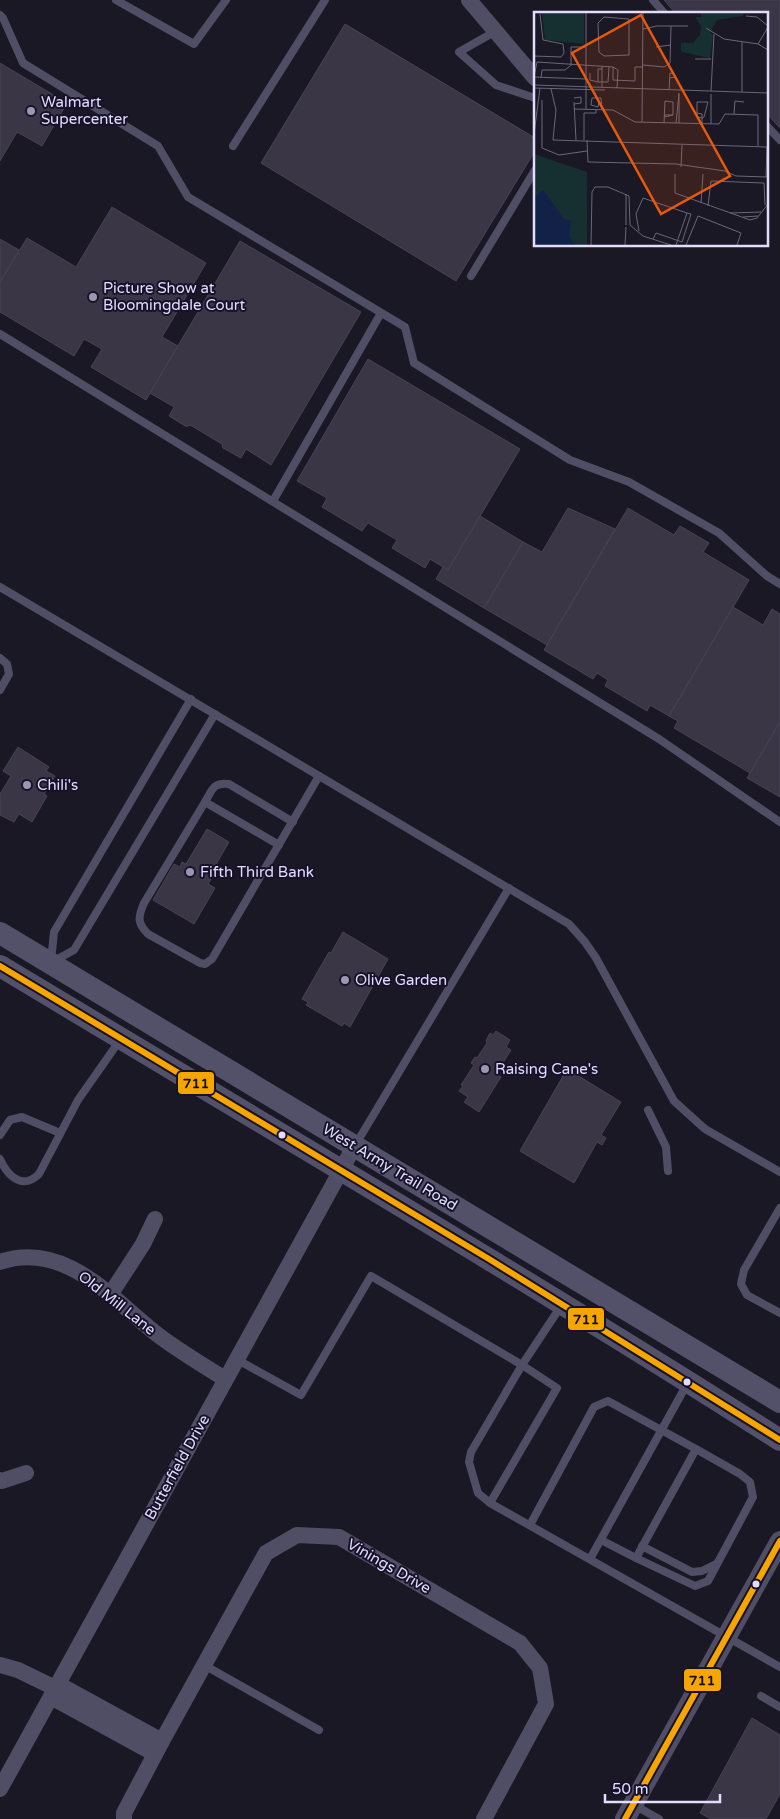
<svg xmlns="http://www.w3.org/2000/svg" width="780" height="1819" font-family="'Varela Round',sans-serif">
	<rect width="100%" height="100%" fill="#1a1824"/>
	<!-- building -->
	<g fill="#3a3645" stroke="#474356">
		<path d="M664,0H780V128L766,113V14H676Z"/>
		<path d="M345,24L535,138V151L456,281L261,163Z"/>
		<path d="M0,63L67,103L42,146L17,132L0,161Z"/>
		<path d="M112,207L206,263L162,337L178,346L146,400L91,367L102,349L84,339L74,356L0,312V282L27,238L76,267Z"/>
		<path d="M0,239L19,250L0,282Z"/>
		<path d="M240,241L361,312L271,465L246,449L241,458L223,448L222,444L192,426L188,425L187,427L169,416L174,407L150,393Z"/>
		<path d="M368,359L520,449L448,570L430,559L425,568L392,548L397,540L368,523L362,531L322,507L327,498L297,481Z"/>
		<path d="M568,508L615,529L547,645L484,608L523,542L542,552Z"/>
		<path d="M628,508L674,535L680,526L709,543L703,552L749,580L669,716L650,705L647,711L605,686L608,680L597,673L593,679L544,650Z"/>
		<path d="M480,516L523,542L484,608L436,579L443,567L448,570Z"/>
		<path d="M733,607L763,625L772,609L780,614V722L750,773L674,728L678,721L669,716Z"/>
		<path d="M780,722V797L747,778Z"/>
		<path d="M18,747L49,767L46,771L55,776L44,794L47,796L32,822L19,814L14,822L0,815V794L11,776L3,771Z"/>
		<path d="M207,829L229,842L208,878L211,879L208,884L215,888L194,924L153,900L174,864L180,867L182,862L186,864Z"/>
		<path d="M343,932L388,959L350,1027L344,1023L342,1026L306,1005L308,1002L302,999L329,952L331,953Z"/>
		<path d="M496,1031L510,1040L506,1047L511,1050L496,1074L501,1077L479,1112L464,1102L468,1097L459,1091L463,1086L461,1085L474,1065L471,1063L475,1057L477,1058L487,1043L486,1041L490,1033L493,1035Z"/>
		<path d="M567,1069L621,1102L601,1135L606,1138L602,1145L597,1142L574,1183L520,1151Z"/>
		<path d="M752,1718L780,1735V1794L766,1819H711L700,1813Z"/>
	</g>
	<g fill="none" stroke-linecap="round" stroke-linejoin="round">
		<!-- service -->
		<g stroke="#504e64" stroke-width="8">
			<path d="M116,0L194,44L226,0"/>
			<path d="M653,0L665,14"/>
			<path d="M0,15L3,18L23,63L158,146L188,197L405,327L414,363L570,460L629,482L719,533L767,576L780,584"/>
			<path d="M496,31L459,52L496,85L535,98"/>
			<path d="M766,125L780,140"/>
			<path d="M233,146L325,0"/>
			<path d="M471,276L535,170"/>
			<path d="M0,334L659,739L780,822"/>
			<path d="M273,501L381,313"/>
			<path d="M0,587L569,924L585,942L596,958L674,1101L705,1129L780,1172"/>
			<path d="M0,658L7,664L9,674L0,690"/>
			<path d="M205,802L144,903C138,917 137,923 148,934L200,963L205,964L212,959L319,776"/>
			<path d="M279,845L205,802C212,790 213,782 229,784L293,822"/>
			<path d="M51,961L54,932L191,699"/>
			<path d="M52,962L74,950L215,714"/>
			<path d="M648,1110L666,1147L668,1171"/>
			<path d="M0,1135L10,1120L22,1117L60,1133"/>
			<path d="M356,1144L509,888"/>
			<path d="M0,1159C8,1177 23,1190 39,1174L78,1100L120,1040"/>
			<path d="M780,1208L744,1270L741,1284L747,1295L780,1313"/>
			<path d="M561,1306L522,1365L471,1452L469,1462L478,1493L490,1503L780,1667"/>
			<path d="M236,1359L301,1395L371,1276L522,1365L557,1388L490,1503"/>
			<path d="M530,1525L594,1407L608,1401L696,1449L636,1558L601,1540"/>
			<path d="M642,1546L692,1572L702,1571L716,1564"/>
			<path d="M636,1558L695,1586L708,1581L753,1497L750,1482L740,1474L696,1449"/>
			<path d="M590,1559L687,1384"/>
			<path d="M204,1665L319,1730"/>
			<path d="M761,1696L780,1707"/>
			<path d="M634,1805L659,1819"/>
		</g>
		<!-- minor -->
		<g stroke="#504e64" stroke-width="16">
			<path d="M469,0L535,78"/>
			<path d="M0,1262C65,1240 112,1299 158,1335C179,1351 203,1365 225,1379"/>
			<path d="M110,1295L143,1244L155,1219"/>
			<path d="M0,1480L2,1481L26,1473"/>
			<path d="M0,1665L18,1670L55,1688"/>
			<path d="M58,1684L162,1741"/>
			<path d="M51,1697L155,1754"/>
			<path d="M0,1789L355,1145"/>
			<path d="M124,1819V1813L162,1741L266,1553L297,1535L339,1537L520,1643L540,1668L546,1704L484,1819"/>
		</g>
		<!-- tertiary -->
		<path stroke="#504e64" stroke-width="20" d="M625,1819L780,1541"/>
		<!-- secondary -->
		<g stroke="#53516a" stroke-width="22">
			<path d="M0,933L780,1402"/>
			<path d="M0,966C261,1123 523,1276 780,1440"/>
		</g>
		<!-- bus-1 casing -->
		<g stroke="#17122a" stroke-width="10">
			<g id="bus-1">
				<path d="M0,966L489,1259L780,1440"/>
				<path d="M625,1819L780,1541"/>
			</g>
		</g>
		<!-- bus-1 -->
		<use href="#bus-1" stroke="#f7a600" stroke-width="6"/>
	</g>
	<!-- markers -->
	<g fill="#9c97b1" stroke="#17122a" stroke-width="2">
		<circle cx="31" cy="111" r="5"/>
		<circle cx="93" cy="297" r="5"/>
		<circle cx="27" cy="785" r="5"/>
		<circle cx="190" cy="872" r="5"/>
		<circle cx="345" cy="980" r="5"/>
		<circle cx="485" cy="1069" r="5"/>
	</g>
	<g fill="#e2dcfd" stroke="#17122a" stroke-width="2">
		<circle cx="282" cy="1135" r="4.5"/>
		<circle cx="687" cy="1382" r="4.5"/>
		<circle cx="756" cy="1584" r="4.5"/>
	</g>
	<g text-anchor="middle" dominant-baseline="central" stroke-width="4" stroke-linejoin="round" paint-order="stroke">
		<!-- poi labels -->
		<g font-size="15" fill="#e2dcfd" stroke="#17122a" text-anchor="start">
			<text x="41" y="102">Walmart<tspan x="41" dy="17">Supercenter</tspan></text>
			<text x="103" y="288">Picture Show at<tspan x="103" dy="17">Bloomingdale Court</tspan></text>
			<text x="37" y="785">Chili's</text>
			<text x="200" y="872">Fifth Third Bank</text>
			<text x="355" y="980">Olive Garden</text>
			<text x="495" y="1069">Raising Cane's</text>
		</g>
		<!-- street labels -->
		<g font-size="15" fill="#e2dcfd" stroke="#17122a">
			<text transform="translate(390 1167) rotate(31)">West Army Trail Road</text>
			<text transform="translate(117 1303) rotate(38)">Old Mill Lane</text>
			<text transform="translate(177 1467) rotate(-61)">Butterfield Drive</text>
			<text transform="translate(389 1566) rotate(30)">Vinings Drive</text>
		</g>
	</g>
	<!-- overview -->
	<g transform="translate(534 12)">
		<rect width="234" height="234" fill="#1a1824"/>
		<path d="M10,0H50V32L11,28L8,2ZM167,0H210L209,4L183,8L176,20L179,23L176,46L147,40V31H159L166,23L167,14L161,5H167ZM0,142L53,160V233H0Z" fill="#162f31"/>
		<path d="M9,178L30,207L37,208L35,223L40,233H0V186Z" fill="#112147"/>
		<path fill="none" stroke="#6a667b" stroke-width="1" d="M212,4L223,5L234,14M70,5L95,7V43L70,44L65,40L64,11ZM172,16L190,27L224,32L234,38M109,17L123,14H154M208,30V80M224,32L234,15M122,35L137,33M0,44L27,45L30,41L29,32L9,28L6,2M161,47H177M109,53L130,55L136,51L137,14M37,54V35H52M68,55V75M79,55V68L101,69V55H109M68,57H64V70H74L75,55M56,61V68L64,70M0,65L3,50L79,55L84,58L83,76M0,65L52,67M7,66L8,58H31L36,54M0,73L234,81M0,76L71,78M17,77L22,98L19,128L233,135L232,165M135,78L136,61L140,62L141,65L136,66M177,79L180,22M145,82V111M40,86L47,85V91L40,92M8,88V136L25,143L53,139M40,90L42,128M65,90L64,95L57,93L58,86H67L68,98M40,97L79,98L101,110L185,112L191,102L224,103V134M52,97V0M163,101V90H174L170,105L168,106L163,105V101L168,102V112M200,102L201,89L210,90M130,103H139L130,105M108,110L109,0M130,111L131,89L139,90V103M142,111L145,81M177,112V82M0,122L6,76M50,128V101H62V98M53,128L54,150L142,152L191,159L202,164L233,165M147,155L148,133M141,162V181L216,208L223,206L234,192M167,191L169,162M174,194L177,169L230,171L231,193M196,201L227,200M209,205L224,204M92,213V182M105,219L102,202L109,186L153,201L142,233M119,227L122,221L148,230L157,202L153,201M57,233L58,180L61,175H74L95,184L96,213L109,224L137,233M91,233L92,215M152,233L164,204L207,221L203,233"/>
		<path fill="#e8590c" fill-opacity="0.15" stroke="#e8590c" stroke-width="2.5" d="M107,3L196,164L127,202L38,41Z"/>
		<rect width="234" height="234" fill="none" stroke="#e2dcfd" stroke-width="2.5"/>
	</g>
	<g stroke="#17122a" stroke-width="2">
		<rect x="177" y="1071" width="38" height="24" rx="5" fill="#f7a600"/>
		<rect x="567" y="1307" width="38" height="24" rx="5" fill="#f7a600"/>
		<rect x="683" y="1668" width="39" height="24" rx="5" fill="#f7a600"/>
	</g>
	<g font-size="14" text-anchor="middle" font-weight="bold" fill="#111">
		<text x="196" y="1088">711</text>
		<text x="586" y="1324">711</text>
		<text x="702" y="1685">711</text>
	</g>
	<!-- scale -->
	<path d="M605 1794v8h115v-8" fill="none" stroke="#e2dcfd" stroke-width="2.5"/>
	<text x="612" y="1794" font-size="15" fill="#e2dcfd" stroke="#17122a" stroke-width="4" paint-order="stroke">50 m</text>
</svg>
